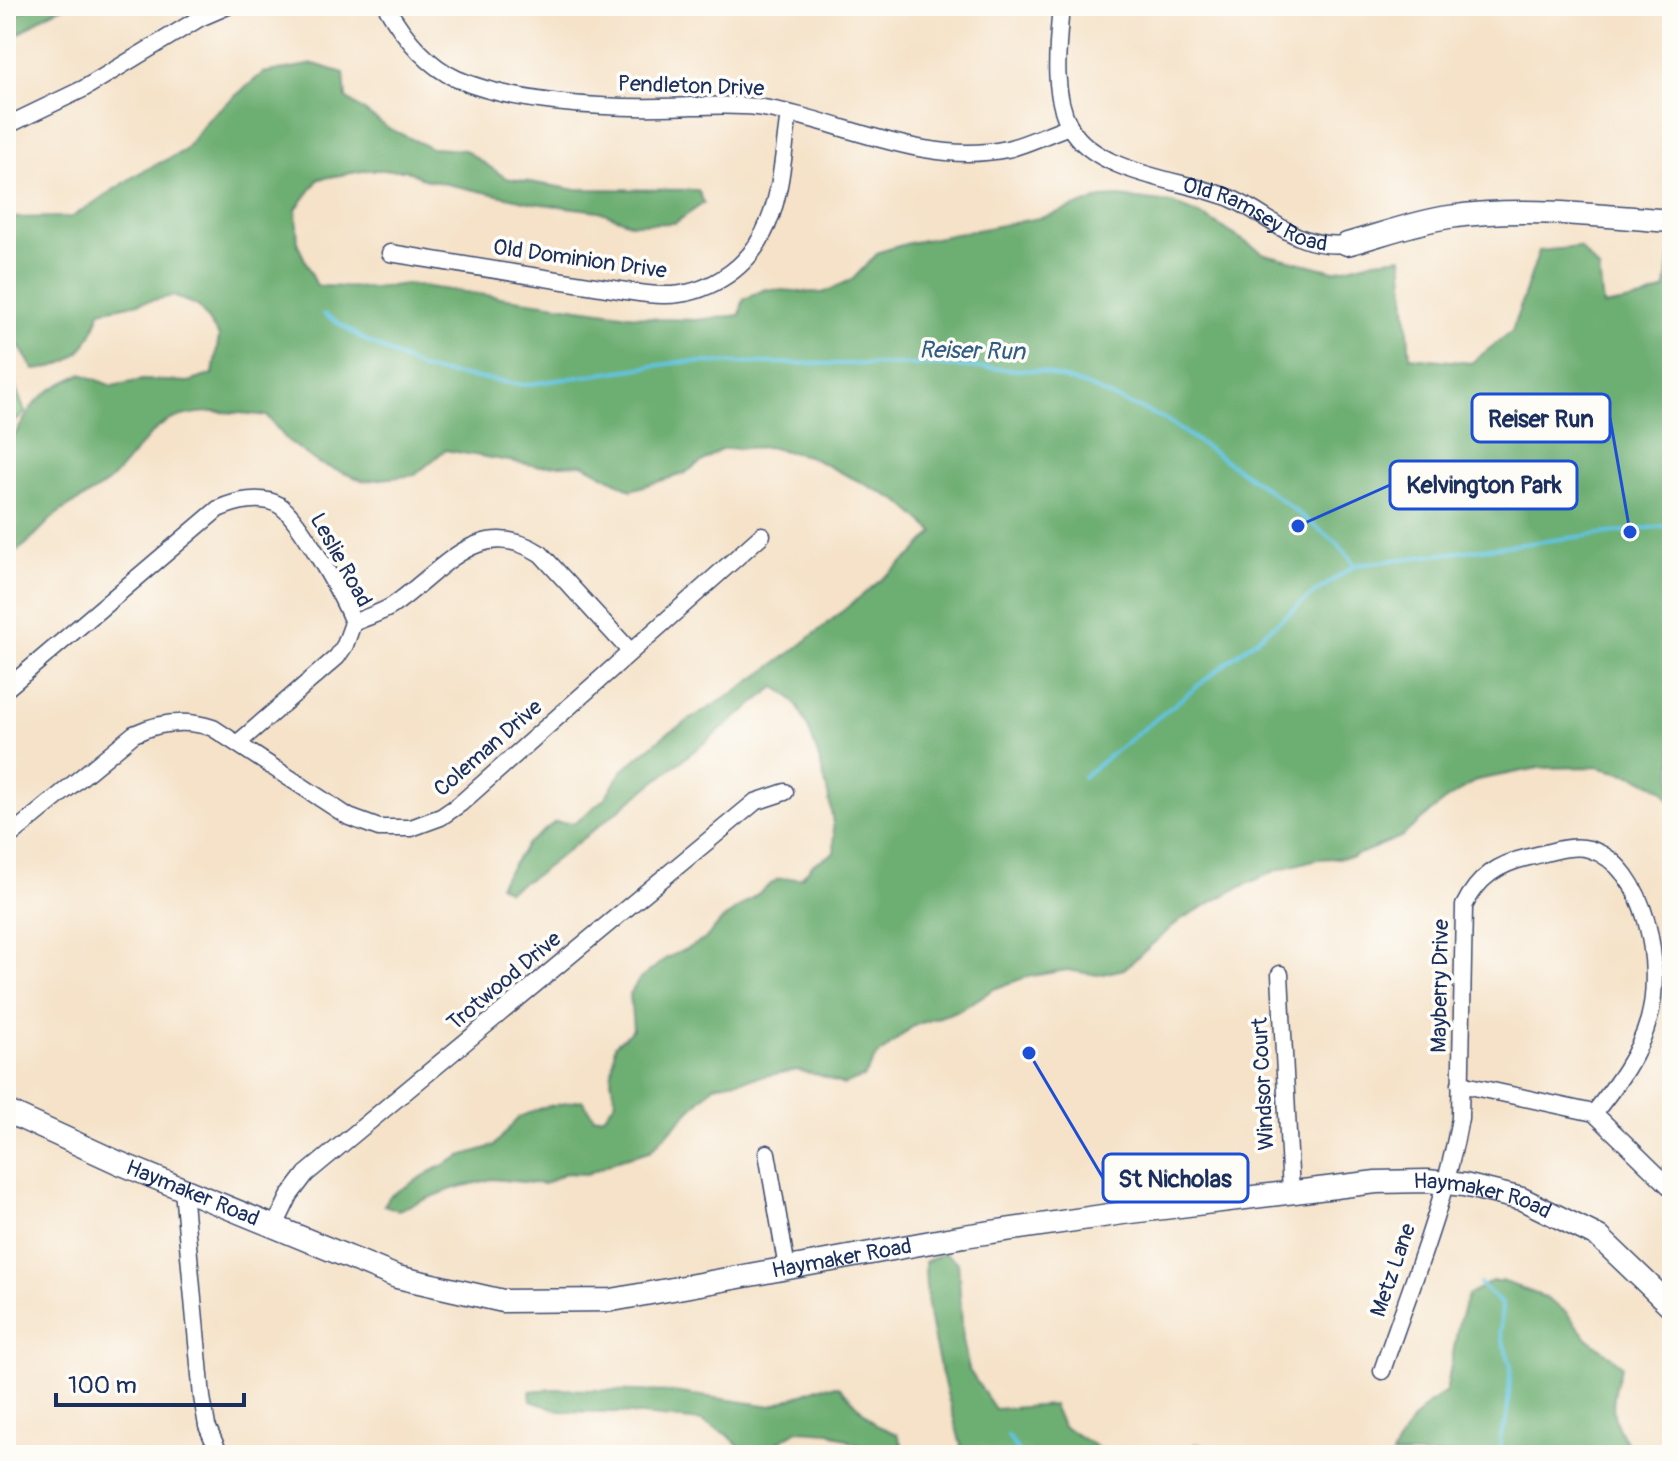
<svg xmlns="http://www.w3.org/2000/svg" width="1678" height="1461" font-family="Pangolin,sans-serif">
	<rect width="100%" height="100%" fill="#fdfcf7"/>
	<filter id="ink" filterUnits="userSpaceOnUse"><feTurbulence type="fractalNoise" baseFrequency=".0125" numOctaves="2"/><feDisplacementMap in="SourceGraphic" scale="16" xChannelSelector="R" yChannelSelector="G"/><feConvolveMatrix kernelMatrix="1 2 1 2 8 2 1 2 1" color-interpolation-filters="sRGB"/></filter>
	<filter id="wash" filterUnits="userSpaceOnUse"><feTurbulence type="fractalNoise" baseFrequency=".006" numOctaves="4" result="noise"/><feDisplacementMap in="SourceGraphic" scale="32" xChannelSelector="R" yChannelSelector="G"/><feGaussianBlur stdDeviation="1.8" result="paint"/><feColorMatrix in="noise" values="0 0 0 0 0 0 0 0 0 0 0 0 0 0 0 0 0 1.4 0 .05"/><feComposite in="paint" operator="in"/></filter>
	<g filter="url(#wash)">
		<rect width="100%" height="100%" fill="#f5e2c8"/>
		<!-- green -->
		<path fill="#87ca84" stroke="#517c71" stroke-width="2" d="M6,362L25,413L6,428Z"/>
		<!-- forest -->
		<g fill="#6dae72" stroke="#446e68" stroke-width="2">
			<path d="M32,6H67C41,13 30,31 6,41V22Z"/>
			<path d="M314,64L344,73L346,98L388,128L431,148L465,150L506,178L571,189L698,190L704,203L675,223L632,224L599,211L534,203L424,179L406,170H368L319,179L296,209L298,245L317,286L374,288L407,284L658,319L696,320L740,315L743,300L765,289L823,293L853,279L879,252L909,243L1044,217L1101,198L1119,197L1172,203L1207,218L1265,254L1334,271L1375,260L1402,257L1410,357L1471,363L1512,331L1539,251L1579,247L1599,269L1603,306L1642,299L1666,289L1672,240V803L1663,790L1635,776L1596,767L1539,768L1477,780L1443,802L1401,837L1352,857L1317,859L1277,870L1236,889L1180,920L1124,969L1098,975L1067,970L1026,977L994,989L960,1010L913,1026L876,1057L864,1077L843,1085L822,1076L797,1070L715,1085L650,1151L621,1159L587,1174L565,1173L544,1184L492,1179L452,1189L398,1210L384,1205L390,1196L430,1172L461,1156L494,1146L519,1117L544,1107L582,1100L594,1117L604,1116L616,1101L611,1080L615,1045L633,1029L630,994L639,980L665,959L704,940L722,920L778,879L801,878L813,864L834,853C838,819 814,722 791,698C787,693 780,690 775,687L539,873L508,891L499,885L527,844L555,822L575,823L605,798L622,771L666,734L732,694L792,652L913,554L934,532L899,501L808,456L768,447L722,449L683,474L631,490L583,464L538,466L445,450L415,475L364,481L318,463L287,440L267,416C236,412 186,406 159,427C140,442 127,465 109,481C93,495 73,502 57,514C39,529 28,547 6,558V444C19,434 22,420 32,407C44,391 64,382 82,374L112,386L142,380L189,382L213,374L219,336L198,306L173,296L100,311C90,348 73,367 34,370L11,333L6,320V218L72,217L139,173L184,151L210,117L263,73Z"/>
			<path d="M944,1253L958,1262L963,1340L969,1370L995,1409L1053,1405L1062,1426L1110,1455H959L961,1445C945,1385 925,1324 925,1262Z"/>
			<path d="M1492,1281H1502L1544,1297L1566,1312L1586,1337L1622,1365C1609,1409 1608,1418 1636,1455H1392C1405,1428 1420,1407 1446,1392L1459,1321L1468,1295Z"/>
			<path d="M839,1386L876,1425L897,1434L906,1455H873L871,1451L830,1432L798,1430L767,1449L745,1452L729,1436L702,1421L611,1412L560,1411L531,1401L530,1391L552,1389L673,1392L772,1406L820,1387Z"/>
			<path d="M1195,1444L1219,1449L1233,1455H1191Z"/>
		</g>
		<g fill="none" stroke-linecap="round" stroke-linejoin="round">
			<!-- stream -->
			<g stroke="#62c4e1" stroke-width="4">
				<path d="M324,314L365,340L424,370L524,385L681,362L928,365L1039,371L1084,385L1165,419L1267,489L1338,544L1355,565"/>
				<path d="M1083,777L1316,592L1355,565L1672,525"/>
				<path d="M1480,1284L1502,1305L1500,1332L1511,1366L1507,1419L1500,1438L1502,1455"/>
				<path d="M1008,1436L1021,1455"/>
			</g>
		</g>
	</g>
	<g filter="url(#ink)">
		<g fill="none" stroke-linecap="round" stroke-linejoin="round">
			<!-- street casing -->
			<g stroke="#3c4a6e" stroke-width="19">
				<g id="street">
					<path d="M386,6C402,34 426,65 457,79C512,103 600,108 660,107C692,107 726,103 757,107C840,119 922,167 1007,149C1028,144 1049,133 1070,126"/>
					<path id="s1" d="M1061,6C1058,44 1051,92 1070,127C1096,174 1184,180 1230,198C1274,217 1294,249 1347,244"/>
					<path d="M6,126L83,89L200,18L228,6"/>
					<path d="M390,253L626,291C638,293 651,295 663,295C704,296 745,271 763,234C782,199 783,152 789,114"/>
					<path d="M353,623C366,617 381,613 392,606C442,572 478,513 541,554L630,651"/>
					<path d="M6,689L218,509C236,501 261,495 279,505C298,516 345,600 353,623L345,645L337,657L238,743"/>
					<path d="M6,839L134,734C160,722 186,719 213,728L349,817L379,828H411L441,817L460,804L762,535"/>
					<path d="M1280,974L1291,1193"/>
					<path d="M1460,1084L1594,1113L1672,1189"/>
					<path d="M767,1153L787,1268"/>
					<path d="M183,1190L202,1397L207,1426L220,1455"/>
					<path d="M274,1228L290,1195L306,1174L755,802L785,792"/>
					<path d="M1382,1371C1410,1288 1445,1205 1460,1118L1464,906C1478,877 1498,864 1529,857C1547,853 1571,844 1589,849C1648,866 1663,968 1649,1019C1639,1055 1617,1084 1594,1113"/>
				</g>
			</g>
			<!-- secondary casing -->
			<g stroke="#3c4a6e" stroke-width="25">
				<g id="secondary">
					<path d="M1347,244C1380,235 1415,222 1449,217C1523,206 1598,216 1672,221"/>
					<path id="s2" d="M6,1111L117,1162L397,1277L503,1301L612,1300L964,1236L1123,1213L1376,1182L1427,1181L1464,1185L1522,1199L1599,1237L1672,1307"/>
				</g>
			</g>
			<!-- street -->
			<use href="#street" stroke="#fff" stroke-width="16"/>
			<!-- secondary -->
			<use href="#secondary" stroke="#fff" stroke-width="22"/>
		</g>
	</g>
	<g text-anchor="middle" dominant-baseline="central" stroke-width="7" stroke-linejoin="round" paint-order="stroke">
		<!-- street labels -->
		<g font-size="22" fill="#1b2f5e" stroke="#fdfcf7">
			<text transform="translate(691 86) rotate(2)">Pendleton Drive</text>
			<text stroke="none"><textPath href="#s1" startOffset="332">Old Ramsey Road</textPath></text>
			<text transform="translate(580 259) rotate(8)">Old Dominion Drive</text>
			<text transform="translate(341 560) rotate(61)">Leslie Road</text>
			<text transform="translate(488 748) rotate(-41)">Coleman Drive</text>
			<text transform="translate(504 981) rotate(-40)">Trotwood Drive</text>
			<text transform="translate(1440 986) rotate(-89)">Mayberry Drive</text>
			<text transform="translate(1263 1084) rotate(-93)">Windsor Court</text>
			<text stroke="none"><textPath href="#s2" startOffset="204">Haymaker Road</textPath></text>
			<text stroke="none"><textPath href="#s2" startOffset="1524">Haymaker Road</textPath></text>
			<text stroke="none"><textPath href="#s2" startOffset="876">Haymaker Road</textPath></text>
			<text transform="translate(1393 1270) rotate(-71)">Metz Lane</text>
		</g>
		<!-- water labels -->
		<g font-size="24" font-style="italic" fill="#305c85" stroke="#fdfcf7">
			<text transform="translate(972 351) rotate(1)">Reiser Run</text>
		</g>
	</g>
	<!-- callouts -->
	<path fill="none" stroke="#1d4ed8" stroke-width="3" d="M1630 532L1610 418M1298 526L1390 485M1029 1053L1103 1178"/>
	<g fill="#1d4ed8" stroke="#fdfcf7" stroke-width="3">
		<circle cx="1630" cy="532" r="8"/>
		<circle cx="1298" cy="526" r="8"/>
		<circle cx="1029" cy="1053" r="8"/>
	</g>
	<g fill="#fdfcf7" stroke="#1d4ed8" stroke-width="3">
		<rect x="1472" y="394" width="138" height="48" rx="8"/>
		<rect x="1390" y="461" width="187" height="48" rx="8"/>
		<rect x="1103" y="1154" width="145" height="48" rx="8"/>
	</g>
	<g font-size="24" text-anchor="middle" font-weight="bold" fill="#1b2f5e">
		<text x="1541" y="427">Reiser Run</text>
		<text x="1484" y="493">Kelvington Park</text>
		<text x="1175" y="1187">St Nicholas</text>
	</g>
	<!-- margin -->
	<rect width="1678" height="1461" fill="none" stroke="#fdfcf7" stroke-width="32"/>
	<!-- scale -->
	<path d="M56 1393v12h188v-12" fill="none" stroke="#1b2f5e" stroke-width="4"/>
	<text x="68" y="1393" font-size="24" fill="#1b2f5e" stroke="#fdfcf7" stroke-width="6" paint-order="stroke">100 m</text>
</svg>
